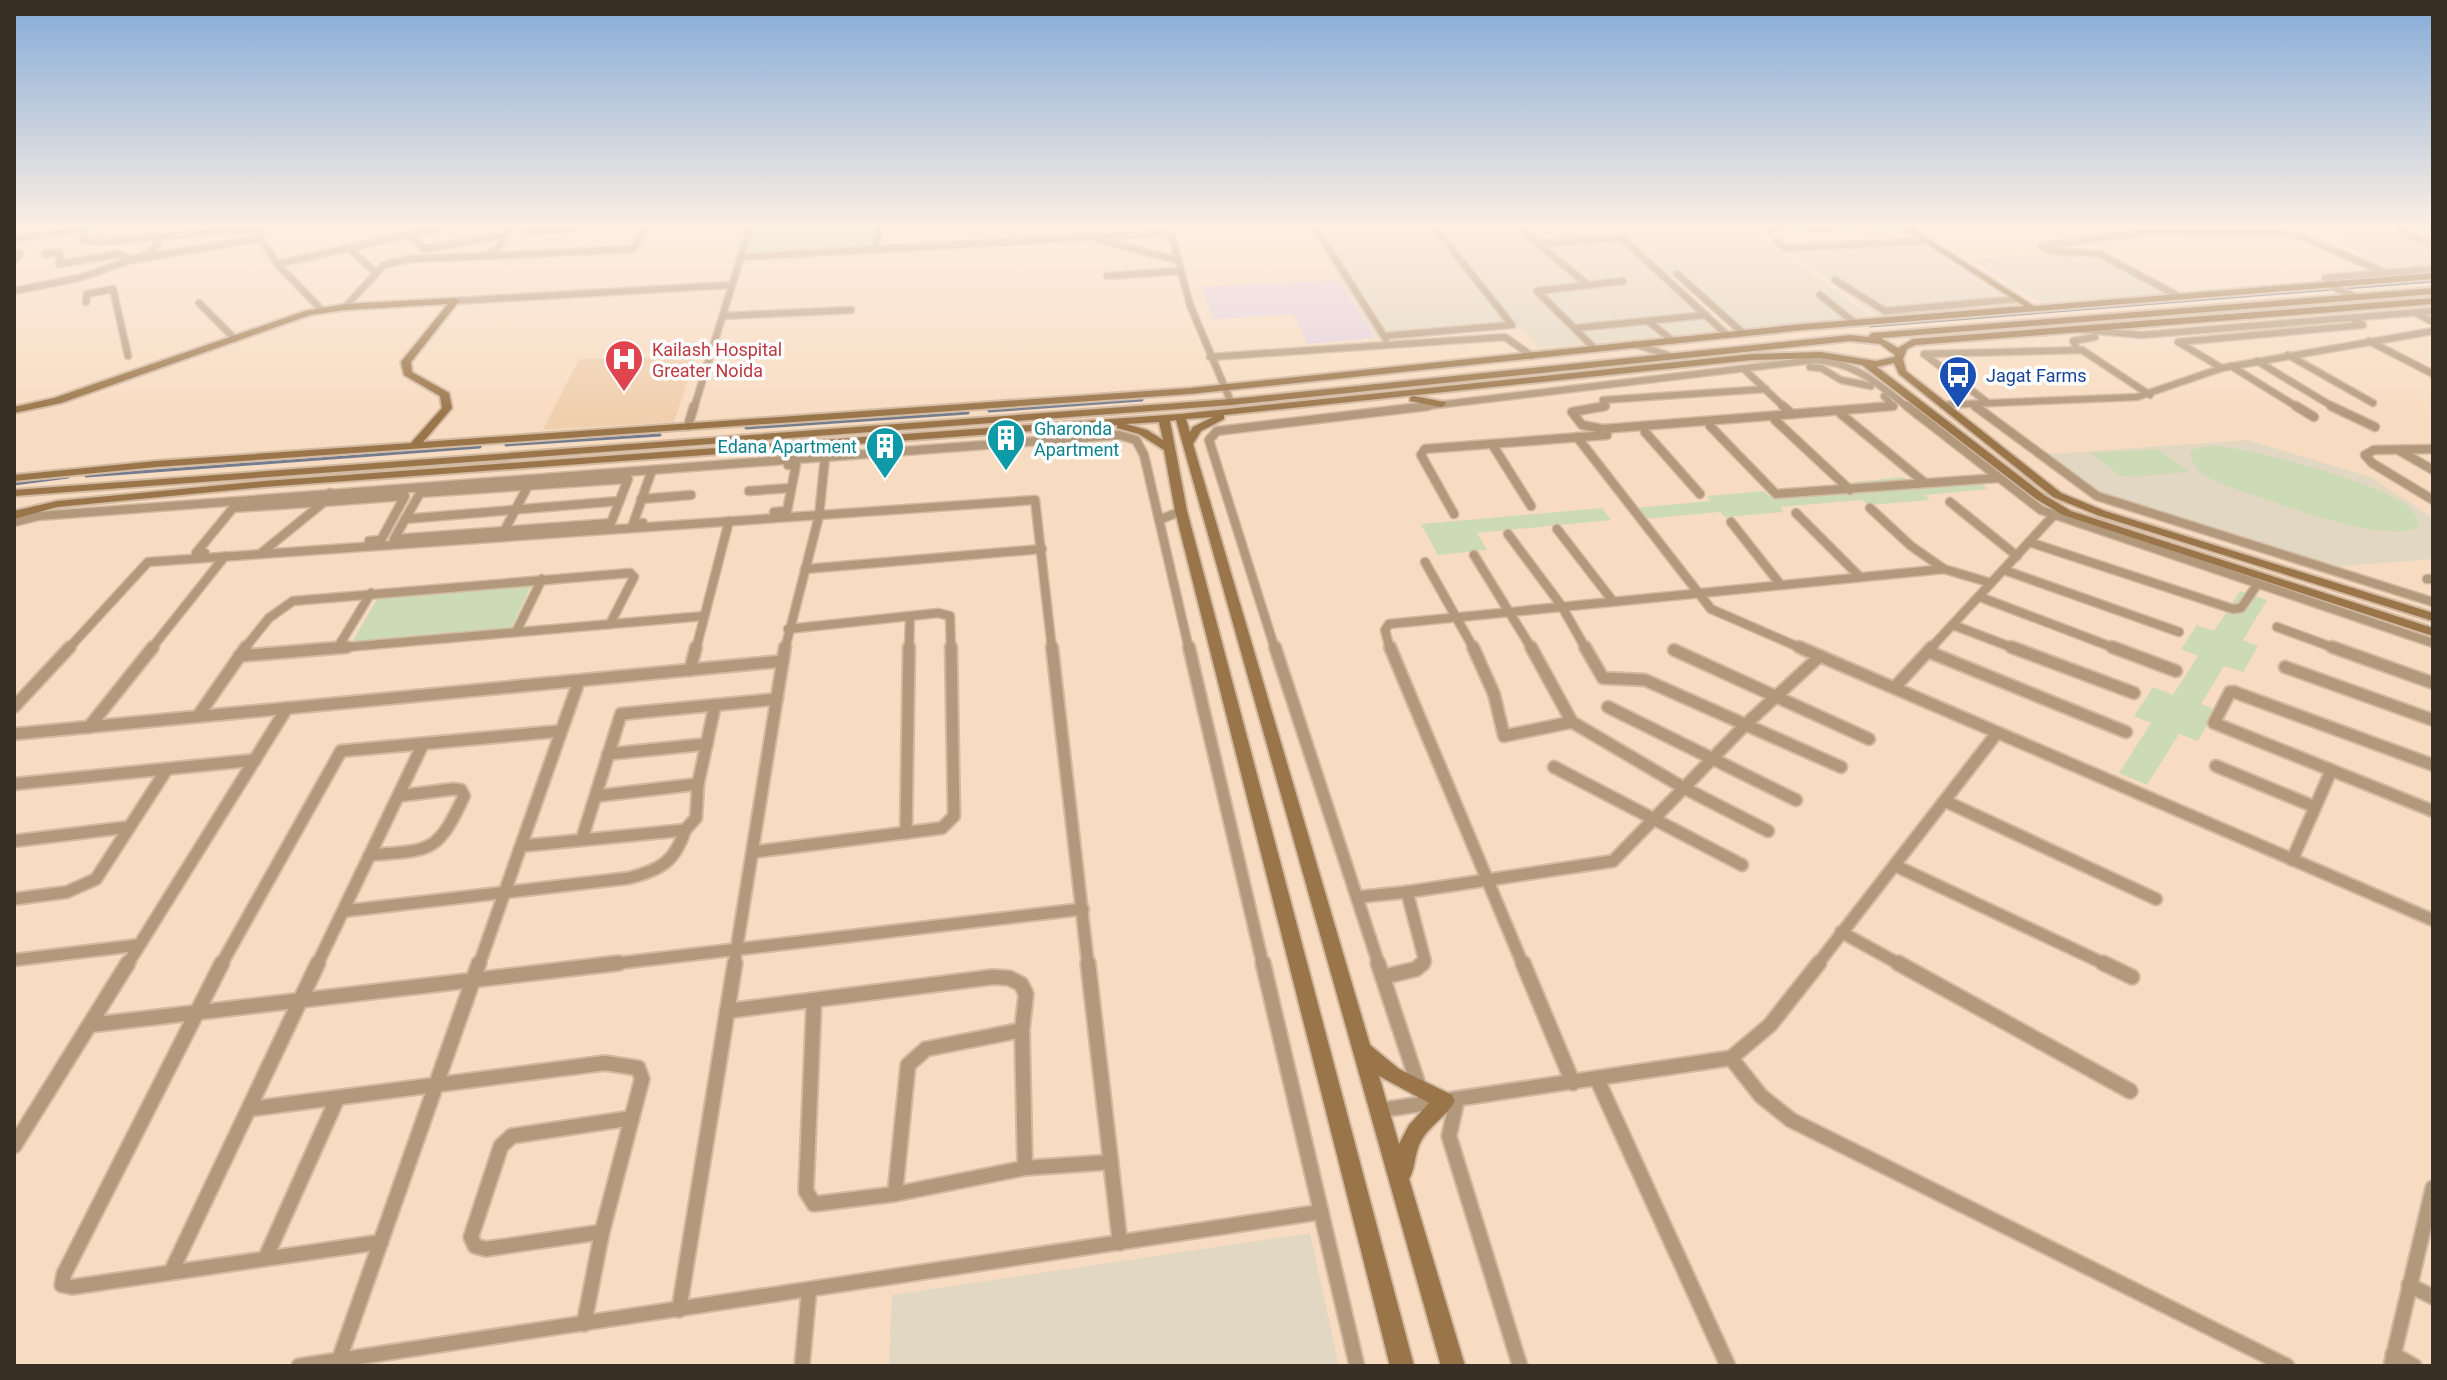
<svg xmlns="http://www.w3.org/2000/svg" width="2447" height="1380" font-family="Roboto,sans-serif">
	<rect width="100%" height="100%" fill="#f8dcc1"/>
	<!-- commercial -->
	<path fill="#e3d1e2" d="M1339,280L1375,338L1308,344L1294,314L1214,319L1201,287Z"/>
	<!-- built -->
	<path fill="#f0cfae" d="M696,356L674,422L543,430L579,359Z"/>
	<!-- education -->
	<g fill="#e2d7c2">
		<path d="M1307,224H1611L1730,330L1539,348L1522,328L1376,338Z"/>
		<path d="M1614,224H1742L1872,317L1735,332Z"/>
		<path d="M2433,224V265L2393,268L2343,245L2331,225Z"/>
		<path d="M1919,242L2016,305L1878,318L1788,249Z"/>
		<path d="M2086,250L2164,294L2042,303L1973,260Z"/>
		<path d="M2248,440L2371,477L2433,518V559L2332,567L2098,494L2049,454Z"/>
		<path d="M1310,1233L1339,1366H889L892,1295Z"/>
	</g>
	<!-- green -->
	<g fill="#cddab6">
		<path d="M751,224H879L876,249L740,257Z"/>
		<path d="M2210,446C2248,446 2366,480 2399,500C2409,505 2414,513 2419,522L2416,528C2376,543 2270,500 2227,486C2210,479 2194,473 2190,454L2194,449Z"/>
		<path d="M2156,449L2189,472L2122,477L2091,453Z"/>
		<path d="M1904,477L1910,483L1973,477L1988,489L1925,495L1930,500L1868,505L1862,500L1780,507L1784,512L1725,517L1720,512L1643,519L1635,508L1711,501L1707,496L1764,491L1769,496L1851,489L1845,483Z"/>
		<path d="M1602,508L1611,520L1477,533L1487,550L1438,555L1421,524Z"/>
		<path d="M533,582L511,629L352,642L379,596Z"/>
		<path d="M2240,591L2267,600L2243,640L2258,646L2243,672L2224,666L2201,704L2216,710L2198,741L2179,734L2147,785L2119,773L2151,723L2134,716L2153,687L2173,695L2198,656L2181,649L2197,625L2214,631Z"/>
	</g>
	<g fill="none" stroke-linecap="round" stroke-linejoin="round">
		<!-- stream -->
		<g stroke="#747d90" stroke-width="3">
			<path d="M1870,326L2433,281"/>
			<path d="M989,411L1142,400"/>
			<path d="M746,428L968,413"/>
			<path d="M506,445L660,435"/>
			<path d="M86,476L480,447"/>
			<path d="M14,484L68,477"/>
		</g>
		<!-- street-far3 casing -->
		<g stroke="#d2b9a2" stroke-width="9">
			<g id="street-far3">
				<path d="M537,224L527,231L571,229L577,224"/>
				<path d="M1313,224L1386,339"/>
				<path d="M1514,224L1588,285"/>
				<path d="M2402,224L2401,232L2433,245"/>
				<path d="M83,226L96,224"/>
				<path d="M254,228L274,224"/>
				<path d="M1765,228L1815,225"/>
				<path d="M1812,228L1901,224"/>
				<path d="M83,229L84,240L98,242L254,228L279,266L322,310"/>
				<path d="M410,235L424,249L505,235"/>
				<path d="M14,239L83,229V226"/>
				<path d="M1099,240L1177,260"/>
				<path d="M1776,241L1785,248L1926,241"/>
				<path d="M1539,244L1622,238L1727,335"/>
				<path d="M349,248L376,273"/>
				<path d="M876,249L879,224"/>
				<path d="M14,253H20L16,259"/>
				<path d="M45,254L60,252L59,264L119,254L131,260L261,238"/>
				<path d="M489,256L633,249L649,224"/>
				<path d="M740,257L1162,233L1172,237L1190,305L1231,402"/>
				<path d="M277,264L439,228"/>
				<path d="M1677,274L1743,333"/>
				<path d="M1107,276L1180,271"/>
				<path d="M1835,280L1885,311L2018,299"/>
				<path d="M2335,284L2325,278L2433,269"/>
				<path d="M2329,285L2356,297"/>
				<path d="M14,291L79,278L151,253L162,236"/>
				<path d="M1820,295L1855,323"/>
				<path d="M2180,297L2100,254L2051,251L2042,246L2146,232L2284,233L2303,237L2386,273"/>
				<path d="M455,301L730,285"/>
				<path d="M86,302L87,294L113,289L128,356"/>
				<path d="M199,303L235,339"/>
				<path d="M345,307L384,265L409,259L486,256L498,248L512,224"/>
				<path d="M2416,313L2433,322"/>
				<path d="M723,316L851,310"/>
				<path d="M1649,322L1673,341"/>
				<path d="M1576,328L1706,315"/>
				<path d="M2076,329L2141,335L2433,311"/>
				<path d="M1384,336L1512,325L1432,224"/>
				<path d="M2369,341L2433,374"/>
				<path d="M1634,344L1668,355"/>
				<path d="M1594,348L1537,291L1623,281"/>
				<path d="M2077,349L2073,341L2095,337"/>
				<path d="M2288,355L2373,403"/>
				<path d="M1210,357L1505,337L1532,356"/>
				<path d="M2257,361L2335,408"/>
				<path d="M2231,366L2299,408"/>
				<path d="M1810,367L1821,368L1841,380L1871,386"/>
				<path d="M2222,368L2178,342L2363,325L2352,318"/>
				<path d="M1744,369L1785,408"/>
				<path d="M1988,403L1924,354L2082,350L2150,395"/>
				<path d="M1972,404L1977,408"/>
				<path d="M1942,405L2137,397L2222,368L2433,331"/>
				<path d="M694,408L751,224"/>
				<path d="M1412,408L1814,360C1855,362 1878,384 1909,408"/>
				<path d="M1599,408L1605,407L1603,400L1766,389"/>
				<path d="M1870,408L1893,406L1884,396"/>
			</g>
		</g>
		<!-- street-far2 casing -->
		<g stroke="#d2b9a2" stroke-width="11">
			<g id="street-far2">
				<path d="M1605,406L1572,412L1582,425L1603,429L1893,406"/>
				<path d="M1783,406L1792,414"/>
				<path d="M1907,406L2041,510L2433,643"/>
				<path d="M1975,406L2097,496L2433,602"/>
				<path d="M2296,406L2314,417"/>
				<path d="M2331,406L2375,427"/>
				<path d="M1841,414L1925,483"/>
				<path d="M1775,420L1850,490"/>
				<path d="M688,426L694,406"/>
				<path d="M1710,426L1776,494L1998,478"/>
				<path d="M1645,432L1700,494"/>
				<path d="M1577,437L1711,609L1803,649"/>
				<path d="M1492,444L1531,506"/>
				<path d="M2433,449L2374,450L2365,455L2372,463L2433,500"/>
				<path d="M2400,451L2433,470"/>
				<path d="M628,479L611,523L394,539L420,493Z"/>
				<path d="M749,491L791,488"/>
				<path d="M330,493L324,502L405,496L381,540L369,541"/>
				<path d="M641,499L691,495"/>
				<path d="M1950,502L2017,556"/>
				<path d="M1870,508L1911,546L1944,569"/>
				<path d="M774,512L787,511L796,465H788"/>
				<path d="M1796,513L1860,577"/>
				<path d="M1454,514L1421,455L1425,449L1607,435"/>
				<path d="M405,519L619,501"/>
				<path d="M1159,520L1181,511"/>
				<path d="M14,522L38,516L1119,435L1136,440L1144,455L1189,649"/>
				<path d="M1731,522L1780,584"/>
				<path d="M643,523L633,524L652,470"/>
				<path d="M1557,529L1612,600"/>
				<path d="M1508,534L1561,605L1586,649"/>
				<path d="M501,537L529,484"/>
				<path d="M2029,542L2233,609L2241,608L2257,585"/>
				<path d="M205,553H196L233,508L324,502"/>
				<path d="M260,554L324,502"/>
				<path d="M1474,555L1532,649"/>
				<path d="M1425,562L1474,649"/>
				<path d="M805,569L1042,549"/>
				<path d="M2004,570L2179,632"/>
				<path d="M2427,579H2433"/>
				<path d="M1980,597L2117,649"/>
				<path d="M1953,625L2016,649"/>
				<path d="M2277,627L2337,649"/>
				<path d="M788,629L938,613L950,616L951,649"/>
				<path d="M516,632L542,579"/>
				<path d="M338,647L371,593"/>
				<path d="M68,649L148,562L1035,500L1052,649"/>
				<path d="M151,649L225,556"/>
				<path d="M244,649L269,618L293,601L630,573L634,577L610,624"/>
				<path d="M324,649L704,616"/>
				<path d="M696,649L729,521"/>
				<path d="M785,649L819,516L825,458"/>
				<path d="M909,649L910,617"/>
				<path d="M1275,649L1209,440L1217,431L1428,406"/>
				<path d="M1390,649L1385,630L1389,624L1944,569L1991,583"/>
				<path d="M1930,649L2053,516"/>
			</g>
		</g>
		<!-- street-far1 casing -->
		<g stroke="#d2b9a2" stroke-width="15">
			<g id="street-far1">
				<path d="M1052,647L1088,965"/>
				<path d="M1189,647L1263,965"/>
				<path d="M1275,647L1379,965"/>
				<path d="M1390,647L1523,965"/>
				<path d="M1473,647L1494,694L1504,736L1572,722"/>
				<path d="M1531,647L1572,722L1684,788L1768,831"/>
				<path d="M1585,647L1603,678L1645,680L1841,767"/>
				<path d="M1799,647L2433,920"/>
				<path d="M2011,647L2134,693"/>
				<path d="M2112,647L2176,671"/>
				<path d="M2332,647L2433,683"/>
				<path d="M1674,650L1869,739"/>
				<path d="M1929,652L2126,732"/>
				<path d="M239,656L347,647"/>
				<path d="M2285,667L2433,720"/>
				<path d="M690,670L696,647"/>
				<path d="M1895,687L1932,647"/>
				<path d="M14,707L70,647"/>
				<path d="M1608,707L1796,800"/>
				<path d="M198,716L246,647"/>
				<path d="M89,727L153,647"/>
				<path d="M14,734L783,661"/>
				<path d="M608,754L707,744"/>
				<path d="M2433,765L2234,692H2230L2214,723L2433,811"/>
				<path d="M2216,766L2315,807"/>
				<path d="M1554,767L1742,865"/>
				<path d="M14,784L255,760"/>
				<path d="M596,796L698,784"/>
				<path d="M1947,802L2156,899"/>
				<path d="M906,833L909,647"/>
				<path d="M582,839L621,714L777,699"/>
				<path d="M14,841L129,827"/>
				<path d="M521,846L685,830L696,818L698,784L715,705"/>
				<path d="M753,852L942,828L954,816L951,647"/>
				<path d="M370,855C431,850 437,854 464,796L461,790L453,789L398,796"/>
				<path d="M2292,860L2331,771"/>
				<path d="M1896,866L2107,965"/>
				<path d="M1358,897L1407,892"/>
				<path d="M14,899L67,892L96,879L167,769"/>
				<path d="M344,911L629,878C660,870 675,862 685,830"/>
				<path d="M1841,932L1901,965"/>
				<path d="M14,960L139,945"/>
				<path d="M127,965L287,708"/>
				<path d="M221,965L341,751L561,731"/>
				<path d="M317,965L423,744"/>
				<path d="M479,965L579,681"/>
				<path d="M602,965L1083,909"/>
				<path d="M734,965L785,647"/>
				<path d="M1420,965L1425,961L1407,892L1613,861L1745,725L1820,656"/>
				<path d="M1817,965L1997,733"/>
			</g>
		</g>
		<!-- street casing -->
		<g stroke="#d2b9a2" stroke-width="18">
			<g id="street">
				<path d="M222,963L64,1274L62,1285L72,1287L381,1242"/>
				<path d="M1088,963L1120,1243"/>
				<path d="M1263,963L1357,1366"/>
				<path d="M1378,963L1419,1087"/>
				<path d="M1523,963L1573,1083"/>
				<path d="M1898,963L2130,1091"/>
				<path d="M2103,963L2132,977"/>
				<path d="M1383,977L1416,969L1423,963"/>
				<path d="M814,1000L806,1191L814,1204L895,1194L1025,1168L1111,1162"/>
				<path d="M727,1011L993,977L1009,978L1021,984L1026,994L1022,1030L1025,1168"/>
				<path d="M90,1025L619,963"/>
				<path d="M1731,1058L1761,1096L1791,1120L2287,1366"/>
				<path d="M1597,1079L1728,1366"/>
				<path d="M1457,1100L1449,1136L1520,1366"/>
				<path d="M249,1109L605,1063L638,1068L642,1079L602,1232L584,1324"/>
				<path d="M1381,1110L1731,1058L1770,1025L1819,963"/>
				<path d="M14,1146L128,963"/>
				<path d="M895,1194L908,1065L926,1049L1022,1030"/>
				<path d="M602,1232L486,1249L475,1246L471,1237L501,1146L512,1136L632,1118"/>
				<path d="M266,1257L337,1099"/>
				<path d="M172,1270L318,963"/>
				<path d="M2409,1285L2433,1297"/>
				<path d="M679,1310L735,963"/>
				<path d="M2393,1354L2414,1366"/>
				<path d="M339,1360L479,963"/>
				<path d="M299,1366L1321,1212"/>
				<path d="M802,1366L809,1290"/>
				<path d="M2391,1366L2433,1188"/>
			</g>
		</g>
		<!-- secondary casing -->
		<g stroke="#d2b9a2" stroke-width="4">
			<g id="secondary">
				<path d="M1896,224H1905L2034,306L2433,273V279L1803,330L1190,394L156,467L14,481V475L156,461L411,443L442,408L440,396L404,375L401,362L448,304L345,310L310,315L61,403L14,413V407L54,398L305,311L345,304L455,298L459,301L411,362L412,372L449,393L452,408L423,442L1190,388L1803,324L2024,306Z"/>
				<path d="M2433,288V294L1881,338L1898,348L1913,339L2433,298V304L1915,345L1907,349L1903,359L1906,371L2061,493L2105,511L2433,613V621L2097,515L2053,497L1899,374L1894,363L1877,367L2044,495L2071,511L2433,628V636L2063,515L2036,499L1862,365L1821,358L1752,360L1224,415V419L1201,431L1193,444L1370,1045L1399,1069L1452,1095L1455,1101C1447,1116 1429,1126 1421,1141C1414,1153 1416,1168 1409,1179L1465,1366H1441L1176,420L1170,421L1187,511L1414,1366H1390L1175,511L1164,450L1139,434L1117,428V425L264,487L57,507L14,519V511L57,501L264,481L1180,414L1752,354L1821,352L1876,361L1894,357L1895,355L1880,344L1850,341L1231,405L14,496V490L1231,399L1850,335L1868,337L1872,333ZM1213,417L1193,427L1190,432L1186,419ZM1159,422L1163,440L1147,430L1126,424ZM1379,1076L1429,1103L1409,1125L1399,1144Z"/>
				<path d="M1414,396L1445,402L1446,404L1441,407L1410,401V397Z"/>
			</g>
		</g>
		<!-- street-far3 -->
		<use href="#street-far3" stroke="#b3997c" stroke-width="6"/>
		<!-- street-far2 -->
		<use href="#street-far2" stroke="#b3997c" stroke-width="8"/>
		<!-- street-far1 -->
		<use href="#street-far1" stroke="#b3997c" stroke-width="11"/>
		<!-- street -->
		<use href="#street" stroke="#b3997c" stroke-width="14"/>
		<!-- secondary -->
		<use href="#secondary" fill="#9a7549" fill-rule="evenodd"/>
	</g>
	<!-- sky -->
	<linearGradient id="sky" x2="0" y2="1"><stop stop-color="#84abd8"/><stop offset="0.54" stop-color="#fcefe3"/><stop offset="1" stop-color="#fcefe3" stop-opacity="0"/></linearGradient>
	<rect width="2447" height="417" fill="url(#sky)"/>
	<!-- icons -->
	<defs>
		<g id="hospital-pin" transform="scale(2)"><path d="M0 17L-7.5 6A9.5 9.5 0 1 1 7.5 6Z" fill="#e0444e" stroke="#fff"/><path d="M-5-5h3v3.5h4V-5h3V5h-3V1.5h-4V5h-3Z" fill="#fff"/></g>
		<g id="bus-pin" transform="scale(2)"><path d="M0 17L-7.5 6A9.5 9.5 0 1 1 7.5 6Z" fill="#1a4fb4" stroke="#fff"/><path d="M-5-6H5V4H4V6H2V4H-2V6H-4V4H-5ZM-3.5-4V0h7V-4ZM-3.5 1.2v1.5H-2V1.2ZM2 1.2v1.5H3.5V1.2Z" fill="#fff"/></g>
		<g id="building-pin" transform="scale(2)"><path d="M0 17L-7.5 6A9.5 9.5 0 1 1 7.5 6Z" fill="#0f9aa8" stroke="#fff"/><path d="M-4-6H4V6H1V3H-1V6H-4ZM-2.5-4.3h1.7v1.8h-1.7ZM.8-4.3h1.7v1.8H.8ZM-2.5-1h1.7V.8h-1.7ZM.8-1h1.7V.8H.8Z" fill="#fff"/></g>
	</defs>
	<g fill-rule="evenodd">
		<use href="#hospital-pin" x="624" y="359"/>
		<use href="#bus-pin" x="1958" y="375"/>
		<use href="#building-pin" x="1006" y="438"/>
		<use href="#building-pin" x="885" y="446"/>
	</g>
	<g text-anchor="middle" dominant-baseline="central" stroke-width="7" stroke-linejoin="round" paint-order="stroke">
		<!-- far-health labels -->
		<g font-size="18" fill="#be3a42" stroke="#fff" text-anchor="start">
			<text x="652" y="349">Kailash Hospital<tspan x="652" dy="21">Greater Noida</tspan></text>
		</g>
		<!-- far-transit labels -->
		<g font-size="18" fill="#164399" stroke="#fff" text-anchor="start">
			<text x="1986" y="375">Jagat Farms</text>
		</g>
		<!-- far-culture labels -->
		<g font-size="18" fill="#0d838f" stroke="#fff" text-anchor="start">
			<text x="1034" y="428">Gharonda<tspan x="1034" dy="21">Apartment</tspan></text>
			<text x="857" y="446" text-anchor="end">Edana Apartment</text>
		</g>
	</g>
	<!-- border -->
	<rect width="2447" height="1380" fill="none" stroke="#392f24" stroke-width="32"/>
</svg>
